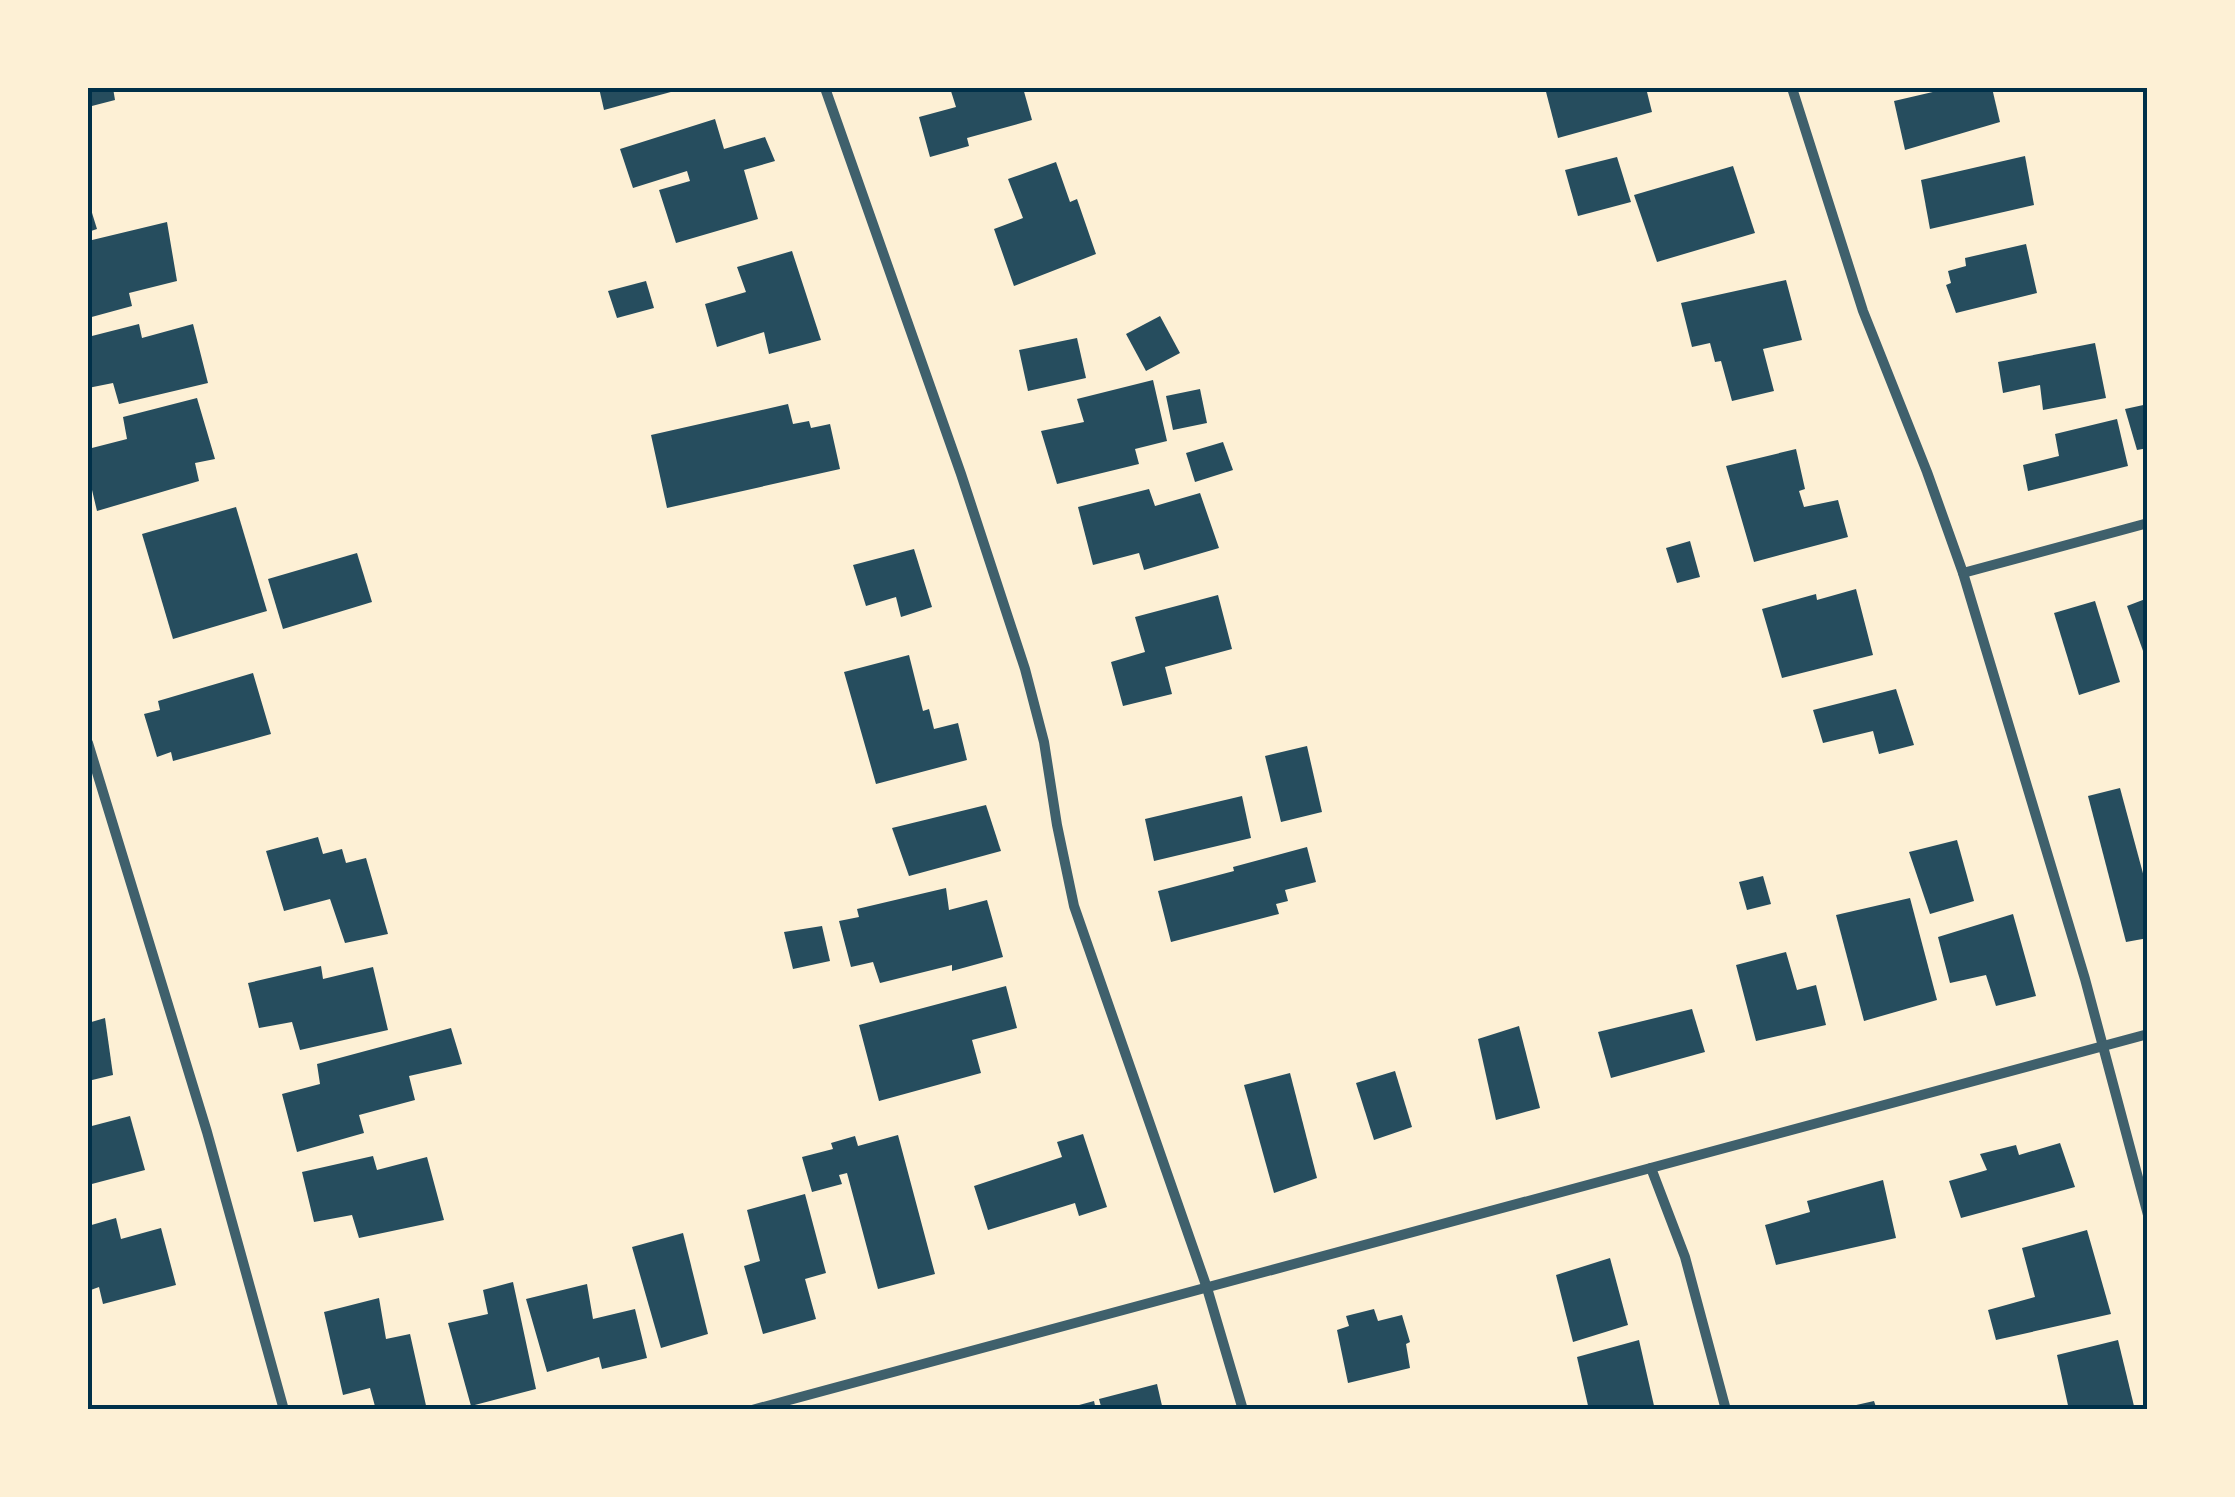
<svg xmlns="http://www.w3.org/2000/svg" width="2235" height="1497" font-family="'Exo 2',sans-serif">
	<rect width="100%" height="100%" fill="#fdf0d5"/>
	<!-- building -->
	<g fill="#264d5e">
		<path d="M88,88H113L115,100L88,107Z"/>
		<path d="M599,88H682V89L604,110Z"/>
		<path d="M950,88H1023L1032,120L967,138L969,146L930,157L919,117L956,107Z"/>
		<path d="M1545,88H1646L1652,112L1558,138Z"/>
		<path d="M1950,88H1992L2000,122L1905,150L1894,101Z"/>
		<path d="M715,119L724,149L765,137L775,161L744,170L758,219L676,243L659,190L690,181L687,171L633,188L620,149Z"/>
		<path d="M2025,156L2034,205L1930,229L1921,180Z"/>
		<path d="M1617,157L1631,202L1578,216L1565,170Z"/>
		<path d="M1056,162L1070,202L1077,199L1096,254L1014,286L994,229L1023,218L1008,179Z"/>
		<path d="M1733,166L1755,233L1657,262L1634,195Z"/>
		<path d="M88,200L97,229L88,232Z"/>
		<path d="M167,222L177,281L129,293L132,306L88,318V255H90L88,241Z"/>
		<path d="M2026,244L2037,293L1956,313L1946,285L1951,283L1948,271L1966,266L1965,258Z"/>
		<path d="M792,251L821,340L769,354L764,332L717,347L705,304L746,292L737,267Z"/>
		<path d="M1786,280L1802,340L1763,349L1774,391L1732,401L1721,361L1715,362L1710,343L1692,347L1681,303Z"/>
		<path d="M646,281L654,308L617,318L608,291Z"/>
		<path d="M1160,316L1180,353L1146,371L1126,334Z"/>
		<path d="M139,324L142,338L193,324L208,383L119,404L113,383L88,388V337Z"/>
		<path d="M1077,338L1086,378L1028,391L1019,350Z"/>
		<path d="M2095,343L2106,398L2043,410L2040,385L2003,393L1998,362Z"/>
		<path d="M1153,380L1167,441L1135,449L1139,464L1057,484L1041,431L1084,422L1077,399Z"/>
		<path d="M1200,389L1207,423L1173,430L1166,396Z"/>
		<path d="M197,398L215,459L195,463L199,481L97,511L88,473V449L127,439L123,417Z"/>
		<path d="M788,404L793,424L809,421L811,428L830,424L840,469L667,508L651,435Z"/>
		<path d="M2148,404V448L2137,450L2125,409Z"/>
		<path d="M2117,419L2128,466L2028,491L2023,465L2059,456L2055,434Z"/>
		<path d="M1223,442L1233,470L1195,482L1186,453Z"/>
		<path d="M1796,449L1805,489L1799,491L1804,507L1838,500L1848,537L1754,562L1726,466Z"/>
		<path d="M1149,489L1155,506L1200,493L1219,548L1144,570L1139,553L1093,565L1078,507Z"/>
		<path d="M236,507L267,611L173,639L142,534Z"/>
		<path d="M1690,541L1700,577L1677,583L1666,548Z"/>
		<path d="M914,549L932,607L901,617L896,597L866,606L853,565Z"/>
		<path d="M357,553L372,602L283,629L268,579Z"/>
		<path d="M1856,589L1873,655L1782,678L1762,609L1816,594L1817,600Z"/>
		<path d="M1218,595L1232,649L1165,667L1172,694L1123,706L1111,662L1145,652L1135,617Z"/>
		<path d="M2148,598V661L2147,662L2127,606Z"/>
		<path d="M2095,601L2120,682L2079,695L2054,613Z"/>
		<path d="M909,655L923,711L929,709L934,729L958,723L967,760L876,784L844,672Z"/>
		<path d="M253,673L271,734L173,761L171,752L157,757L144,714L160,710L158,701Z"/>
		<path d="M1896,689L1914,745L1879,754L1873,731L1823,743L1813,710Z"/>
		<path d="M1307,746L1322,812L1281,822L1265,756Z"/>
		<path d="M2120,788L2148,892V938L2126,942L2088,796Z"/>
		<path d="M1242,796L1251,838L1154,861L1145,819Z"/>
		<path d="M986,805L1001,851L909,876L892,828Z"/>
		<path d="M318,837L323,854L342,849L346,863L366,858L388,934L345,943L330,899L284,911L266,851Z"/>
		<path d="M1957,840L1974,901L1930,914L1909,852Z"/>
		<path d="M1307,847L1316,882L1285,890L1288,901L1276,904L1279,914L1171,942L1158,891L1234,871L1233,867Z"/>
		<path d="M1763,876L1771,904L1747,910L1739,882Z"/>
		<path d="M946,888L949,910L987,900L1003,957L952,971V965L880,983L873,962L851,967L839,921L859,917L857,909Z"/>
		<path d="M1910,898L1937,1000L1864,1021L1836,915Z"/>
		<path d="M2013,914L2036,996L1996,1006L1986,975L1950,983L1938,937Z"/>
		<path d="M822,926L830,961L793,969L784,932Z"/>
		<path d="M1786,952L1797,990L1816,985L1826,1025L1756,1041L1736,965Z"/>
		<path d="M321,966L323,979L373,967L388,1030L300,1050L292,1022L259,1028L248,983Z"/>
		<path d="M1006,986L1017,1028L972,1040L981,1073L879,1101L859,1025Z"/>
		<path d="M1692,1009L1705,1052L1611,1078L1598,1032Z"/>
		<path d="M105,1018L113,1075L88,1081V1023Z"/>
		<path d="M1519,1026L1540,1108L1496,1120L1478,1039Z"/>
		<path d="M451,1028L462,1064L409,1076L415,1100L359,1115L364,1133L297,1152L282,1094L320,1084L317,1064Z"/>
		<path d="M1395,1071L1412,1127L1374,1140L1356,1083Z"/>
		<path d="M1290,1073L1317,1178L1274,1193L1244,1085Z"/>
		<path d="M130,1116L145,1170L88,1185V1127Z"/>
		<path d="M1083,1134L1107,1207L1079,1216L1075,1203L988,1230L974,1186L1062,1157L1057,1142Z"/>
		<path d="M898,1135L935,1274L878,1289L847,1173L839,1175L842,1184L812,1192L802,1157L833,1149L831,1143L855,1136L858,1146Z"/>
		<path d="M2060,1143L2075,1187L1961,1218L1949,1181L1987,1170L1980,1154L2016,1145L2019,1155Z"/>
		<path d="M373,1156L377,1170L427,1157L444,1220L359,1238L352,1215L314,1222L302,1172Z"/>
		<path d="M1883,1180L1896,1238L1776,1265L1765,1225L1810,1212L1807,1201Z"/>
		<path d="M805,1194L826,1273L805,1279L816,1319L763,1334L744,1266L760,1261L747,1210Z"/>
		<path d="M116,1218L121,1239L161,1228L176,1285L103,1304L99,1287L88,1291V1226Z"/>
		<path d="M2087,1230L2111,1314L1996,1340L1988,1310L2035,1297L2022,1248Z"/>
		<path d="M683,1233L708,1334L661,1348L632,1247Z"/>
		<path d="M1610,1258L1628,1325L1573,1342L1556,1275Z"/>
		<path d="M513,1282L536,1389L471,1406L448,1323L488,1314L483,1290Z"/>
		<path d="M587,1284L593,1319L635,1309L647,1358L602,1369L599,1357L547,1372L526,1299Z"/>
		<path d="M379,1298L386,1339L410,1334L427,1410H376L370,1388L343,1395L324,1312Z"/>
		<path d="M1374,1309L1378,1321L1402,1315L1410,1342L1406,1344L1410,1368L1348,1383L1337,1330L1349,1326L1346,1316Z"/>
		<path d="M1639,1340L1655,1410H1589L1577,1357Z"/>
		<path d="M2118,1340L2134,1406L2118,1410H2069L2057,1355Z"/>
		<path d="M1157,1384L1163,1410H1102L1099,1399Z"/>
		<path d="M1094,1401L1096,1410H1068V1408Z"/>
		<path d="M1874,1401L1877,1410H1843V1408Z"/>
	</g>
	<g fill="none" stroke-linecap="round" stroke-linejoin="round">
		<!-- minor -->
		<g stroke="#3f606c" stroke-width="10">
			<path d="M825,88L961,474L1025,669L1044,742L1057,825L1074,906L1207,1288L1243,1410"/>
			<path d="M1792,88L1863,311L1927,472L1963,573L2085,979L2148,1215"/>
			<path d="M1963,573L2148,523"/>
			<path d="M88,743L207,1132L284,1410"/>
			<path d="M1651,1168L1685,1257L1726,1410"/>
			<path d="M752,1410L2148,1034"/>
		</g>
	</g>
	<!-- border -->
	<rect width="2235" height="1497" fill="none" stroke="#fdf0d5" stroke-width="180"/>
	<rect x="90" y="90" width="2055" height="1317" fill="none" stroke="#003049" stroke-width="4"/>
</svg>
